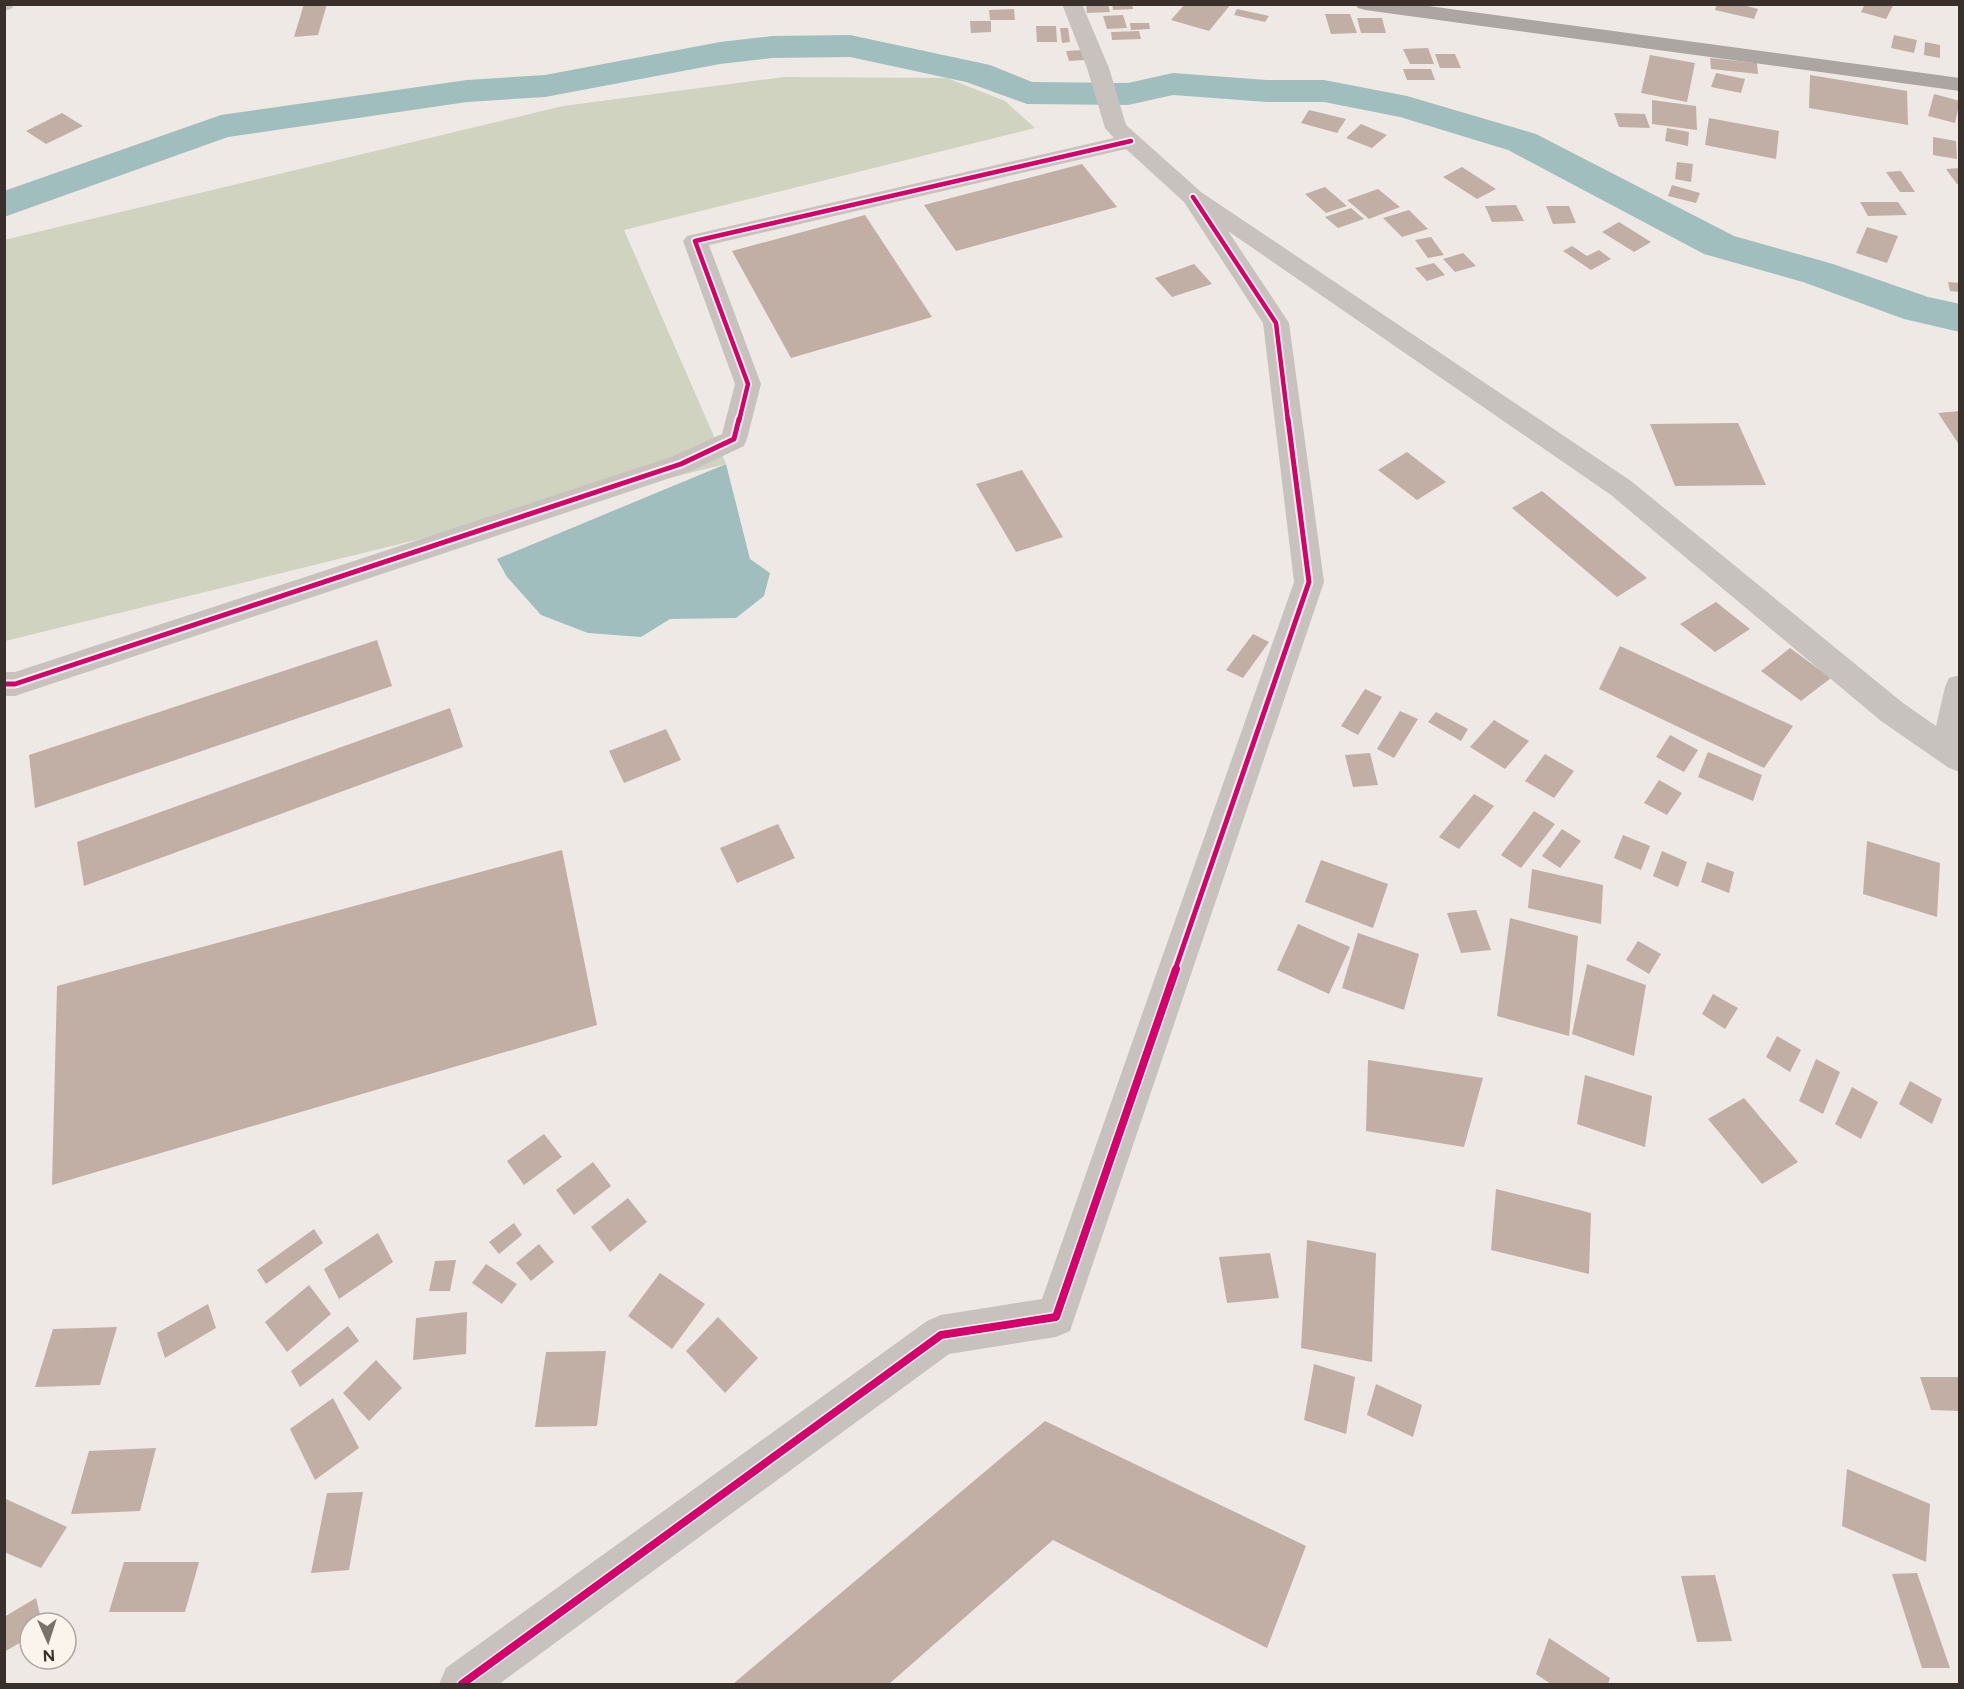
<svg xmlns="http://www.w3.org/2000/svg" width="1964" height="1689" font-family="Figtree,sans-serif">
	<rect width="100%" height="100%" fill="#eee9e4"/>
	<!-- green -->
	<path fill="#cfd3bf" d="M784,77L947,78L1005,101L1035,128L624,230L726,464L5,641L4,240L563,106Z"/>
	<!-- water -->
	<path fill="#a1bebe" d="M726,464L750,559L770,573L764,596L736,618L670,619L641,637L588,633L541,615L507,577L497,559Z"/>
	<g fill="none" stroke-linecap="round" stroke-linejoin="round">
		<!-- canal -->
		<path fill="#a1bebe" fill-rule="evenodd" d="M850,35L990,65L1032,82L1128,83L1173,73L1267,80H1324L1407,96L1536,134L1734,236L1833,264L1928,297L1960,304V332L1904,319L1803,282L1704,254L1508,150L1400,117L1324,102H1267L1173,95L1128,105L1027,104L966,82L850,57L772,58L720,64L545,97L467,102L228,137L4,217V191L221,115L467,80L545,75L720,42L772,36Z"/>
	</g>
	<!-- building -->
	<g fill="#c1afa6">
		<path d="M304,4H327L318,35L294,37Z"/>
		<path d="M1086,4H1108L1110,12L1087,13Z"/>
		<path d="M1112,4H1132L1133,9L1113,10Z"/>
		<path d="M1185,4H1231L1209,31L1171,20Z"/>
		<path d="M1717,4H1739L1758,9L1754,19L1715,10Z"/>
		<path d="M1865,4H1894L1886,19L1861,12Z"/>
		<path d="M1014,9L1015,20H990L989,10Z"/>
		<path d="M1237,9L1269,16L1265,22L1234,15Z"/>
		<path d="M1325,14H1350L1357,33L1331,34Z"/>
		<path d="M1123,15L1127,28L1107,29L1103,16Z"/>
		<path d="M1357,18H1382L1386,33H1361Z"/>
		<path d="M970,21H991V32L971,33Z"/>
		<path d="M1130,23H1149L1150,29L1131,30Z"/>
		<path d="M1036,26H1056L1057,42H1037Z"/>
		<path d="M1060,28H1068L1070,42L1062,43Z"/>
		<path d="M1139,31L1141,39L1112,40L1111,32Z"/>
		<path d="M1894,35L1917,40L1914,53L1891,48Z"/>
		<path d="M1925,42L1940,45V58L1924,55Z"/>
		<path d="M1428,48L1434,64H1410L1403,49Z"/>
		<path d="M1083,50L1085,60L1069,61L1066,51Z"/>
		<path d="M1435,54H1455L1461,68H1440Z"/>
		<path d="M1650,55L1695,63L1687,102L1641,93Z"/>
		<path d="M1710,58L1757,63L1758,74L1711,69Z"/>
		<path d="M1403,69H1431L1435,80H1407Z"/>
		<path d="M1716,73L1745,79L1741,93L1711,87Z"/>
		<path d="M1810,75L1907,91L1908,125L1809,108Z"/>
		<path d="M1934,94L1960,101L1955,123L1928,116Z"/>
		<path d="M1652,100L1696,106L1697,130L1652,124Z"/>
		<path d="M1309,110L1346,119L1337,133L1301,123Z"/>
		<path d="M62,113L83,126L46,144L26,131Z"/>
		<path d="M1614,113L1645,114L1650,128L1619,127Z"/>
		<path d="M1709,118L1779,131L1776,159L1705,145Z"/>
		<path d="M1361,124L1387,135L1372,148L1346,138Z"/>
		<path d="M1667,128L1689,132L1688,146L1665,141Z"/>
		<path d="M1933,137L1956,141L1957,159L1933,155Z"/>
		<path d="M1677,162L1693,164L1691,182L1675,179Z"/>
		<path d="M1082,164L1117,207L956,251L924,205Z"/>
		<path d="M1462,167L1496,189L1477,199L1443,177Z"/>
		<path d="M1960,168V184H1957L1946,169Z"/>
		<path d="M1901,171L1915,192H1900L1886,172Z"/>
		<path d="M1672,185L1700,193L1696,203L1668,196Z"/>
		<path d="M1325,187L1347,206L1326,213L1305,194Z"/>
		<path d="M1378,189L1400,207L1369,219L1347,200Z"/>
		<path d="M1860,202H1898L1907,215L1868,216Z"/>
		<path d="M1516,205L1524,221L1492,222L1485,206Z"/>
		<path d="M1546,206H1569L1576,223L1553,224Z"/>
		<path d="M1351,208L1364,219L1338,228L1325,217Z"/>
		<path d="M1409,210L1428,229L1402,237L1383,218Z"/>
		<path d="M865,215L932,317L791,358L732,251Z"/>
		<path d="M1619,222L1651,242L1634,252L1602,232Z"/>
		<path d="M1867,227L1898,236L1887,263L1856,253Z"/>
		<path d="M1431,237L1444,255L1428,258L1415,240Z"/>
		<path d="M1572,246L1587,256L1599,250L1611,259L1591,270L1563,251Z"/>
		<path d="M1463,253L1476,266L1455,272L1443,259Z"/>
		<path d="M1434,263L1445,275L1427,281L1415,268Z"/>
		<path d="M1194,264L1212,284L1172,297L1155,278Z"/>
		<path d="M1948,282L1960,283V292L1950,291Z"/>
		<path d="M1960,411V446L1938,413Z"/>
		<path d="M1738,423L1766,485L1675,486L1650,424Z"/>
		<path d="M1407,452L1446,482L1417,500L1378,470Z"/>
		<path d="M1022,470L1063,537L1016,552L976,484Z"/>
		<path d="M1542,491L1647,578L1617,597L1512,508Z"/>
		<path d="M1716,602L1750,629L1715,652L1680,624Z"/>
		<path d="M1253,634L1269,642L1243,678L1226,670Z"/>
		<path d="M377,640L392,686L35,808L29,755Z"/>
		<path d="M1620,646L1793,726L1764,768L1599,689Z"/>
		<path d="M1790,648L1831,678L1801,701L1761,671Z"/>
		<path d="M1365,689L1382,697L1358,735L1341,726Z"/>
		<path d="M450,708L463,747L84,886L77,842Z"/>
		<path d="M1400,711L1418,719L1394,758L1377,749Z"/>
		<path d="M1436,712L1468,729L1461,741L1428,722Z"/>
		<path d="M1494,720L1529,741L1505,769L1470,747Z"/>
		<path d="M666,729L681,760L624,783L609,751Z"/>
		<path d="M1670,735L1698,750L1684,772L1656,757Z"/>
		<path d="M1708,752L1762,775L1753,801L1698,777Z"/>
		<path d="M1370,753L1378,785L1353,787L1345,755Z"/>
		<path d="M1545,754L1574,771L1554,798L1525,781Z"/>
		<path d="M1659,780L1682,793L1667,815L1644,803Z"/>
		<path d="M1474,794L1494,806L1459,849L1439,837Z"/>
		<path d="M1534,811L1555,824L1521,868L1501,855Z"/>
		<path d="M778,824L795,858L737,883L720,848Z"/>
		<path d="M1562,829L1581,841L1560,868L1542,856Z"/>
		<path d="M1623,835L1650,846L1641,870L1614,858Z"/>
		<path d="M1867,841L1940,863L1937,917L1863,894Z"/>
		<path d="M562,850L597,1025L52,1185L57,986Z"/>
		<path d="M1662,851L1687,862L1678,887L1653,876Z"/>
		<path d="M1321,860L1388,884L1373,928L1305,902Z"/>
		<path d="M1707,862L1734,872L1729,893L1701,882Z"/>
		<path d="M1532,869L1603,885L1601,924L1528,908Z"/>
		<path d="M1476,910L1491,950L1461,953L1447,913Z"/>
		<path d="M1510,918L1578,936L1569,1036L1497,1016Z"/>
		<path d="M1298,924L1350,947L1329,994L1277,970Z"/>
		<path d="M1358,933L1419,954L1404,1010L1342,988Z"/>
		<path d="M1638,941L1661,954L1649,974L1626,960Z"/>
		<path d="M1587,964L1646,985L1634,1056L1572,1034Z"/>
		<path d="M1713,994L1738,1008L1725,1029L1702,1014Z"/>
		<path d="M1777,1036L1801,1050L1790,1072L1766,1057Z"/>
		<path d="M1816,1059L1840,1072L1823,1114L1799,1101Z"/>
		<path d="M1368,1060L1483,1078L1464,1147L1366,1131Z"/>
		<path d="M1585,1075L1652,1096L1645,1147L1577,1124Z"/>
		<path d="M1910,1081L1942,1099L1932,1124L1899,1104Z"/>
		<path d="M1852,1087L1878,1102L1861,1139L1835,1124Z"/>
		<path d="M1744,1098L1798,1162L1762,1184L1708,1119Z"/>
		<path d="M544,1134L562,1157L524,1185L507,1161Z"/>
		<path d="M593,1162L611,1186L574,1215L556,1190Z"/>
		<path d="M1496,1189L1591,1213L1589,1274L1491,1250Z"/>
		<path d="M628,1198L647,1222L610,1252L591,1227Z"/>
		<path d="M514,1223L522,1235L499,1254L489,1242Z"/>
		<path d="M314,1229L323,1243L266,1284L257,1270Z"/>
		<path d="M378,1233L393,1262L339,1299L324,1269Z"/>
		<path d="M1307,1240L1376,1253L1372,1362L1301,1348Z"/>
		<path d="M539,1244L554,1262L531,1281L516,1263Z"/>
		<path d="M1270,1253L1279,1298L1227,1303L1219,1257Z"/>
		<path d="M456,1260L450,1291H429L435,1261Z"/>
		<path d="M486,1264L517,1284L502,1304L472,1283Z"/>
		<path d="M660,1273L705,1304L672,1349L628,1316Z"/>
		<path d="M309,1285L331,1314L287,1352L265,1322Z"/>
		<path d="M208,1304L216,1328L165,1358L157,1333Z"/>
		<path d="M467,1312L466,1354L413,1360L416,1318Z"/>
		<path d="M718,1317L758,1358L725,1393L686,1351Z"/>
		<path d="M348,1326L359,1341L300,1387L291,1371Z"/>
		<path d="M117,1327L100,1385L35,1387L53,1329Z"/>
		<path d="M606,1351L597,1426L535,1427L546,1352Z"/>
		<path d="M376,1360L402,1388L369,1421L343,1393Z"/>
		<path d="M1314,1364L1355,1377L1346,1434L1304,1420Z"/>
		<path d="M1920,1377H1960V1411L1931,1410Z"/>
		<path d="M1376,1384L1422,1405L1413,1437L1367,1415Z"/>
		<path d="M333,1398L359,1448L315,1480L290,1429Z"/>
		<path d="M1045,1421L1306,1546L1267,1648L1053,1540L889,1684H733Z"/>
		<path d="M156,1448L140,1511L71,1514L89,1451Z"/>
		<path d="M1847,1469L1930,1504L1926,1562L1842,1526Z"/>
		<path d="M363,1492L349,1570L311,1573L327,1493Z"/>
		<path d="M6,1499L67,1527L41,1568L4,1552Z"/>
		<path d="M124,1562H199L185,1612H109Z"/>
		<path d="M1917,1573L1950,1668H1922L1892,1574Z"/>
		<path d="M1715,1575L1732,1641L1697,1642L1681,1576Z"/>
		<path d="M36,1598L42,1623H30V1637L4,1652V1617Z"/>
		<path d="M1549,1638L1610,1678L1608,1684H1551L1536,1674Z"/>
	</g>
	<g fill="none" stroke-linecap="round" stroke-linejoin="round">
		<!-- minor -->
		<g fill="#c7c2bd" fill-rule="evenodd">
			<path d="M4,4H15L11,9L4,11Z"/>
			<path d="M1062,4H1082L1109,68L1126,125L1201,192L1631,481L1903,703L1936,726L1945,687L1949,678L1960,675V772L1949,768L1881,721L1611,495L1228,231L1289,323L1324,582L1070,1331L1056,1337L949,1354L499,1684H439L446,1668L927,1321L941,1315L1042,1299L1294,582L1263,323L1184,202L1126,149L709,245L761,384L747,439L744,446L691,471L15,696H4V672H15L671,457L722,434L735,384L683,241L687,236L1114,138L1105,128L1087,68Z"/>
		</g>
		<!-- major -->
		<path fill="#aca6a2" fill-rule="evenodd" d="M1355,4H1414L1960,78V91L1365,10L1358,8Z"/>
		<!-- cycleway-far2 casing -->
		<g stroke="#faf4ed" stroke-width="8">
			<g id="cycleway-far2">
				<path d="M1193,197L1276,323L1288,421"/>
				<path d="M739,421L748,384L695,241L1131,141"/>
			</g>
		</g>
		<!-- cycleway-far1 casing -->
		<g stroke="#faf4ed" stroke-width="9">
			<g id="cycleway-far1">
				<path d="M4,684H15L681,464L734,439L739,419"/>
				<path d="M1175,970L1309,582L1288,419"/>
			</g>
		</g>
		<!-- cycleway casing -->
		<g stroke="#faf4ed" stroke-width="11">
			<path id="cycleway" d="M462,1684L941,1335L1056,1317L1176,969"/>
		</g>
		<!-- cycleway-far2 -->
		<use href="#cycleway-far2" stroke="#d6006c" stroke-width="4.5"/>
		<!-- cycleway-far1 -->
		<use href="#cycleway-far1" stroke="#d6006c" stroke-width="5"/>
		<!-- cycleway -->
		<use href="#cycleway" stroke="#d6006c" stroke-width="8"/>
	</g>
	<!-- border -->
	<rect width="1964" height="1689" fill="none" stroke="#39302b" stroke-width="12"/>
	<!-- north arrow -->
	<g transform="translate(48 1641) rotate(177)"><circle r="28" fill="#faf4ed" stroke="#ada69f" stroke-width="1.5"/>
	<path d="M0-4.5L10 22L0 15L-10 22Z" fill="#78716c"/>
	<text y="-9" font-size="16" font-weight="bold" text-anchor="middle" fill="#39302b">N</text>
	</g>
</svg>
